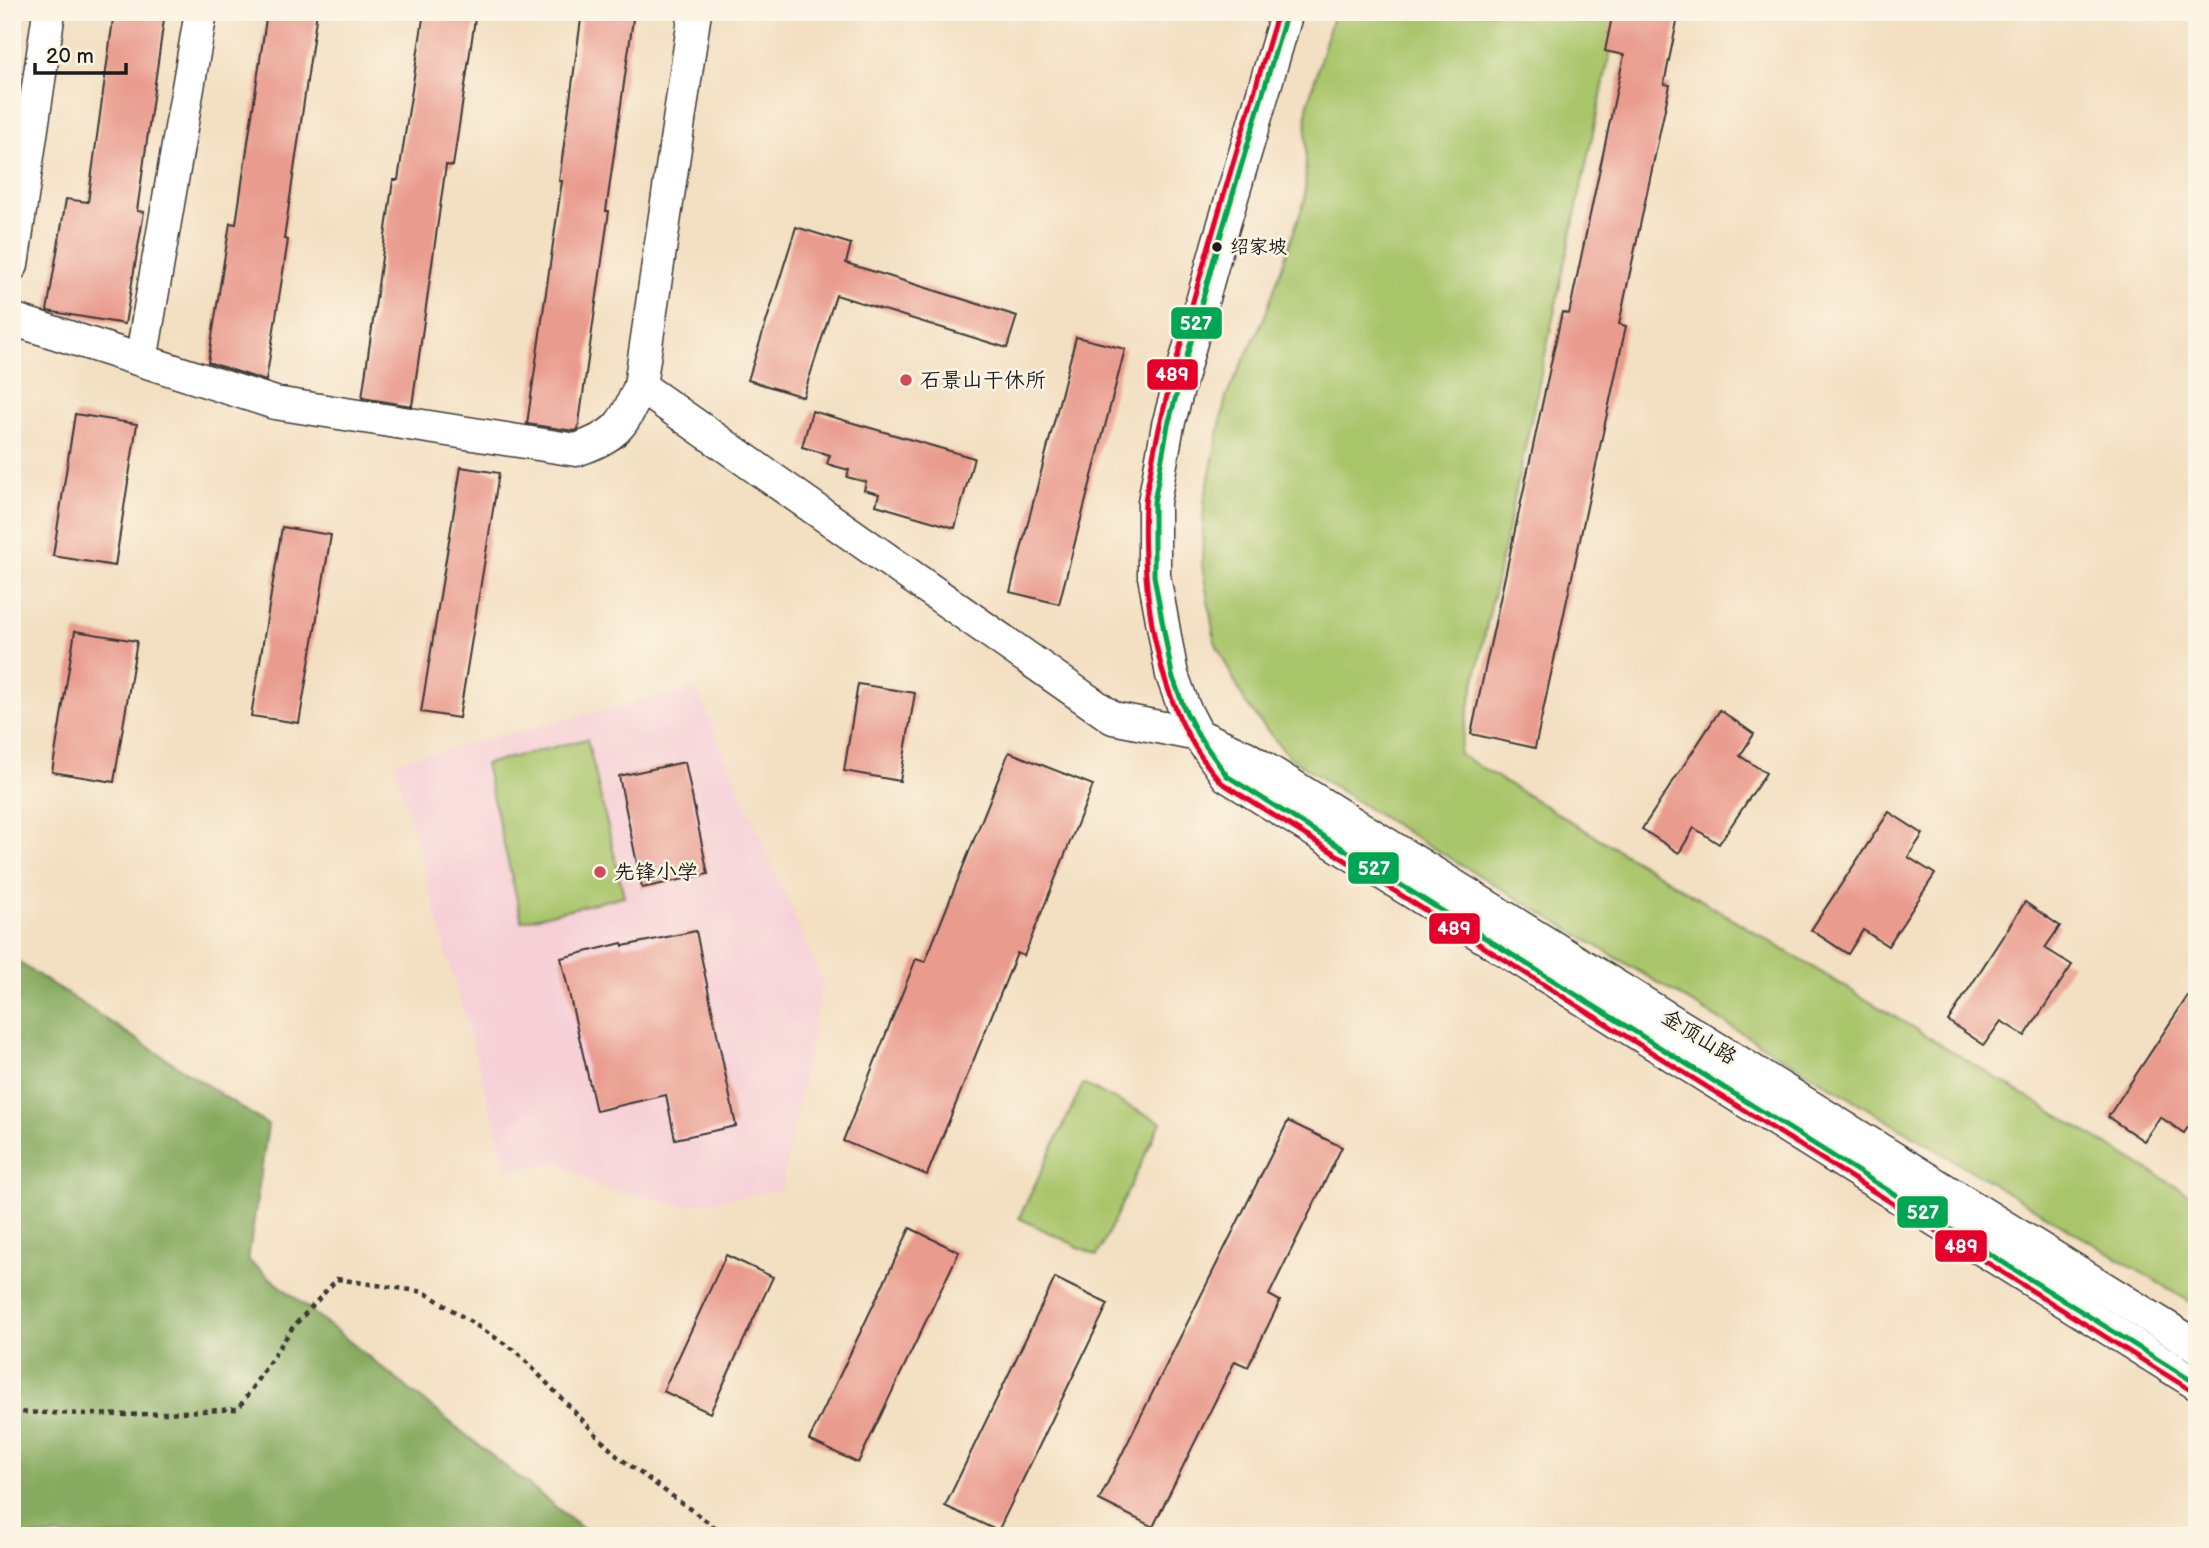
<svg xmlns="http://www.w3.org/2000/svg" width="2209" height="1548" font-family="'Balsamiq Sans','LXGW WenKai TC',sans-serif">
	<rect width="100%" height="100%" fill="#fcf5e5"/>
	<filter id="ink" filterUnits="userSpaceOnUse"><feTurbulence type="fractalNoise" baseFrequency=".0143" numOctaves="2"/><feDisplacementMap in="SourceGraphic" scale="14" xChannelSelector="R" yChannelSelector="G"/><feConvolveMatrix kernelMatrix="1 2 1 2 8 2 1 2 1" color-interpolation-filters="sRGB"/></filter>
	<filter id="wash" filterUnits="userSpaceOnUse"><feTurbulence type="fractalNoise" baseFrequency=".00686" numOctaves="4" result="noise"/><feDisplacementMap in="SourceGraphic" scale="28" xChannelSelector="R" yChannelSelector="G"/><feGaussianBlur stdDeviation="1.57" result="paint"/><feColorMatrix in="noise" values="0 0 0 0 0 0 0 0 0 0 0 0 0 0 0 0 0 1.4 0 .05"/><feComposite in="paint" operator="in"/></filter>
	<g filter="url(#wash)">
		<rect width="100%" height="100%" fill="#f3dfc1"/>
		<!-- built -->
		<path fill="#f6cfd7" d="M696,687L823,983L781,1190L685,1206L597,1187L559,1163L507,1170L394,762Z"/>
		<!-- green -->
		<g fill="#a9c56b" stroke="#627044" stroke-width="2">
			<path d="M1334,12H1619L1459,754L2197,1199V1306L1370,810L1288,756L1246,704L1215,642L1202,565L1204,502L1226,397L1265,316L1305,199L1307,107Z"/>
			<path d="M587,739L624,896L522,921L485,764Z"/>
			<path d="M1083,1084L1161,1122L1097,1256L1019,1218Z"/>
		</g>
		<!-- forest -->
		<path fill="#86aa5f" stroke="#51633e" stroke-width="2" d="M12,958L268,1125L248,1260L592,1536H12Z"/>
		<g id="blocks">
			<!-- building -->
			<g fill="#e99b8e">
				<path d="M114,12H165L137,211L144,212L125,324L47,311L66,199L88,202Z"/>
				<path d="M267,12H317L284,239L288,240L266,381L208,362L230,223L236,224Z"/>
				<path d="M424,12H476L453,166L446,165L412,406L362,398L393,180H398Z"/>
				<path d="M582,12H634L606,211H609L578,430L574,431L527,424L562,181H559Z"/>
				<path d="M1613,12H1679L1664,84L1670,85L1619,324L1626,326L1535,748L1471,734L1562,312L1569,314L1624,55L1605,51Z"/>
				<path d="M796,227L851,244L846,263L1017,316L1007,348L836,295L803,397L748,380Z"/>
				<path d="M1076,337L1125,349L1059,604L1010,592Z"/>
				<path d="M812,411L974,458L955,528L876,505L879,494L864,490L866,482L847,477L849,470L827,464L830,455L802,447Z"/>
				<path d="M75,414L137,424L115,566L53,556Z"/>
				<path d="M461,467L499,473L459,718L421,712Z"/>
				<path d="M282,527L331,535L299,723L251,716Z"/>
				<path d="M75,631L137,641L114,782L52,772Z"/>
				<path d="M858,684L915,693L900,781L844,771Z"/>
				<path d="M1720,710L1754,734L1740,756L1766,773L1719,844L1694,828L1679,853L1642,829Z"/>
				<path d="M1009,752L1093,785L1024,956L1017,953L927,1175L843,1141L916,959L925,962Z"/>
				<path d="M685,762L708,874L642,888L619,776Z"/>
				<path d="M1889,812L1923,834L1908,857L1935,874L1888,946L1863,930L1848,954L1811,930Z"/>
				<path d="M2025,902L2060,926L2045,948L2072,965L2025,1036L2001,1021L1984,1045L1948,1021Z"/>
				<path d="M696,931L736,1126L675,1139L666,1095L596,1111L561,958L622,943L623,946Z"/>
				<path d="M2197,982V1114L2184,1133L2160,1117L2144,1141L2108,1117Z"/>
				<path d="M1288,1121L1342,1147L1269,1295L1280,1301L1248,1367L1235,1361L1153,1527L1099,1500Z"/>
				<path d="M910,1228L959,1252L858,1463L809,1440Z"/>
				<path d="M726,1255L773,1277L710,1413L663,1391Z"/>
				<path d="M1055,1278L1108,1304L998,1531L945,1506Z"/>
			</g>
		</g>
	</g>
	<g filter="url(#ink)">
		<use href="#blocks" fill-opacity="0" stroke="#3c3935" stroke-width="2"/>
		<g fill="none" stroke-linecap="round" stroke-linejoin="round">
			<!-- minor casing -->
			<g stroke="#3c3935" stroke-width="35">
				<g id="minor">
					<path d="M1287,12L1218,244L1168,425L1154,502V576L1172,675L1184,708L1198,735L1227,776L2197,1384"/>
					<path d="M12,265L49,12"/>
					<path d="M12,319L275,403L576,450C618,435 623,426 640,386L695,12"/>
					<path d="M142,355L201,12"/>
					<path d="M640,386L1113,718L1198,735L1246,757L2197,1346"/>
				</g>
			</g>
			<!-- path -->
			<path stroke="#3c3935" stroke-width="4.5" stroke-dasharray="5 5" stroke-linecap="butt" d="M12,1412L129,1415L238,1409L293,1327L337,1279L424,1292L516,1351L617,1456L727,1536"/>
			<!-- minor -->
			<use href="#minor" stroke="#fff" stroke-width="32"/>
			<!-- bus-1 casing -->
			<g stroke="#fcf5e5" stroke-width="10">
				<path id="bus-1" d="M1287,12L1218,244L1168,425L1154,502V576L1172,675L1184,708L1198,735L1227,776L2197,1384"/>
			</g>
			<!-- bus-2 casing -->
			<g stroke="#fcf5e5" stroke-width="10">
				<path id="bus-2" d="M1278,12C1246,119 1214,226 1184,333C1172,376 1160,418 1152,462C1150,476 1146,490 1145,504C1141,597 1157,713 1222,783L2192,1391"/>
			</g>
			<!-- bus-1 -->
			<use href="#bus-1" stroke="#00a651" stroke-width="5"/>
			<!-- bus-2 -->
			<use href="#bus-2" stroke="#e4002b" stroke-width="5"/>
		</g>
	</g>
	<!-- markers -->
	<circle fill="#1c1c1c" stroke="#fcf5e5" stroke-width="2.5" cx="1217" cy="247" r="6"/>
	<g fill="#d1495b" stroke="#fcf5e5" stroke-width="2.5">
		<circle cx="906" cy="380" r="7"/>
		<circle cx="600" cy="872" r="7"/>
	</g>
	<g text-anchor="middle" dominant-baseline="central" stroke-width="5" stroke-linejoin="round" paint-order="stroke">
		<!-- bus labels -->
		<g font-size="19" fill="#1c1c1c" stroke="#fcf5e5" text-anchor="start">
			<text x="1230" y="247">绍家坡</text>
		</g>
		<!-- poi labels -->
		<g font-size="21" fill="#1c1c1c" stroke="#fcf5e5" text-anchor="start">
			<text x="920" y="380">石景山干休所</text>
			<text x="614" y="872">先锋小学</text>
		</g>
		<!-- street labels -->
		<g font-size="21" fill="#1c1c1c" stroke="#fcf5e5">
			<text transform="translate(1699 1037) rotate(32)">金顶山路</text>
		</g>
	</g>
	<g stroke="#fcf5e5" stroke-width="2.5">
		<rect x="1170" y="306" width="53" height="34" rx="7" fill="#00a651"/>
		<rect x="1146" y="358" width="53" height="33" rx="7" fill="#e4002b"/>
		<rect x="1347" y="851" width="53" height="34" rx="7" fill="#00a651"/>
		<rect x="1428" y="912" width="53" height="33" rx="7" fill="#e4002b"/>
		<rect x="1896" y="1195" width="53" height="34" rx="7" fill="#00a651"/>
		<rect x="1934" y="1229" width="54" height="34" rx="7" fill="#e4002b"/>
	</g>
	<g font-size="19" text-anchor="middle" font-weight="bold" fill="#fff">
		<text x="1196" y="330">527</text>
		<text x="1172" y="381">489</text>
		<text x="1374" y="875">527</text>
		<text x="1454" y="935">489</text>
		<text x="1923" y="1219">527</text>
		<text x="1961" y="1253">489</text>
	</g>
	<!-- margin -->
	<rect width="2209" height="1548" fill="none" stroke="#fcf5e5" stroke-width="42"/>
	<!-- scale -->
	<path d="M35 63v10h91v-10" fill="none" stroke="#1c1c1c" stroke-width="3.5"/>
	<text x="46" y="63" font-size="21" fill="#1c1c1c" stroke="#fcf5e5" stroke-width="5" paint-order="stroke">20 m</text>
</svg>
